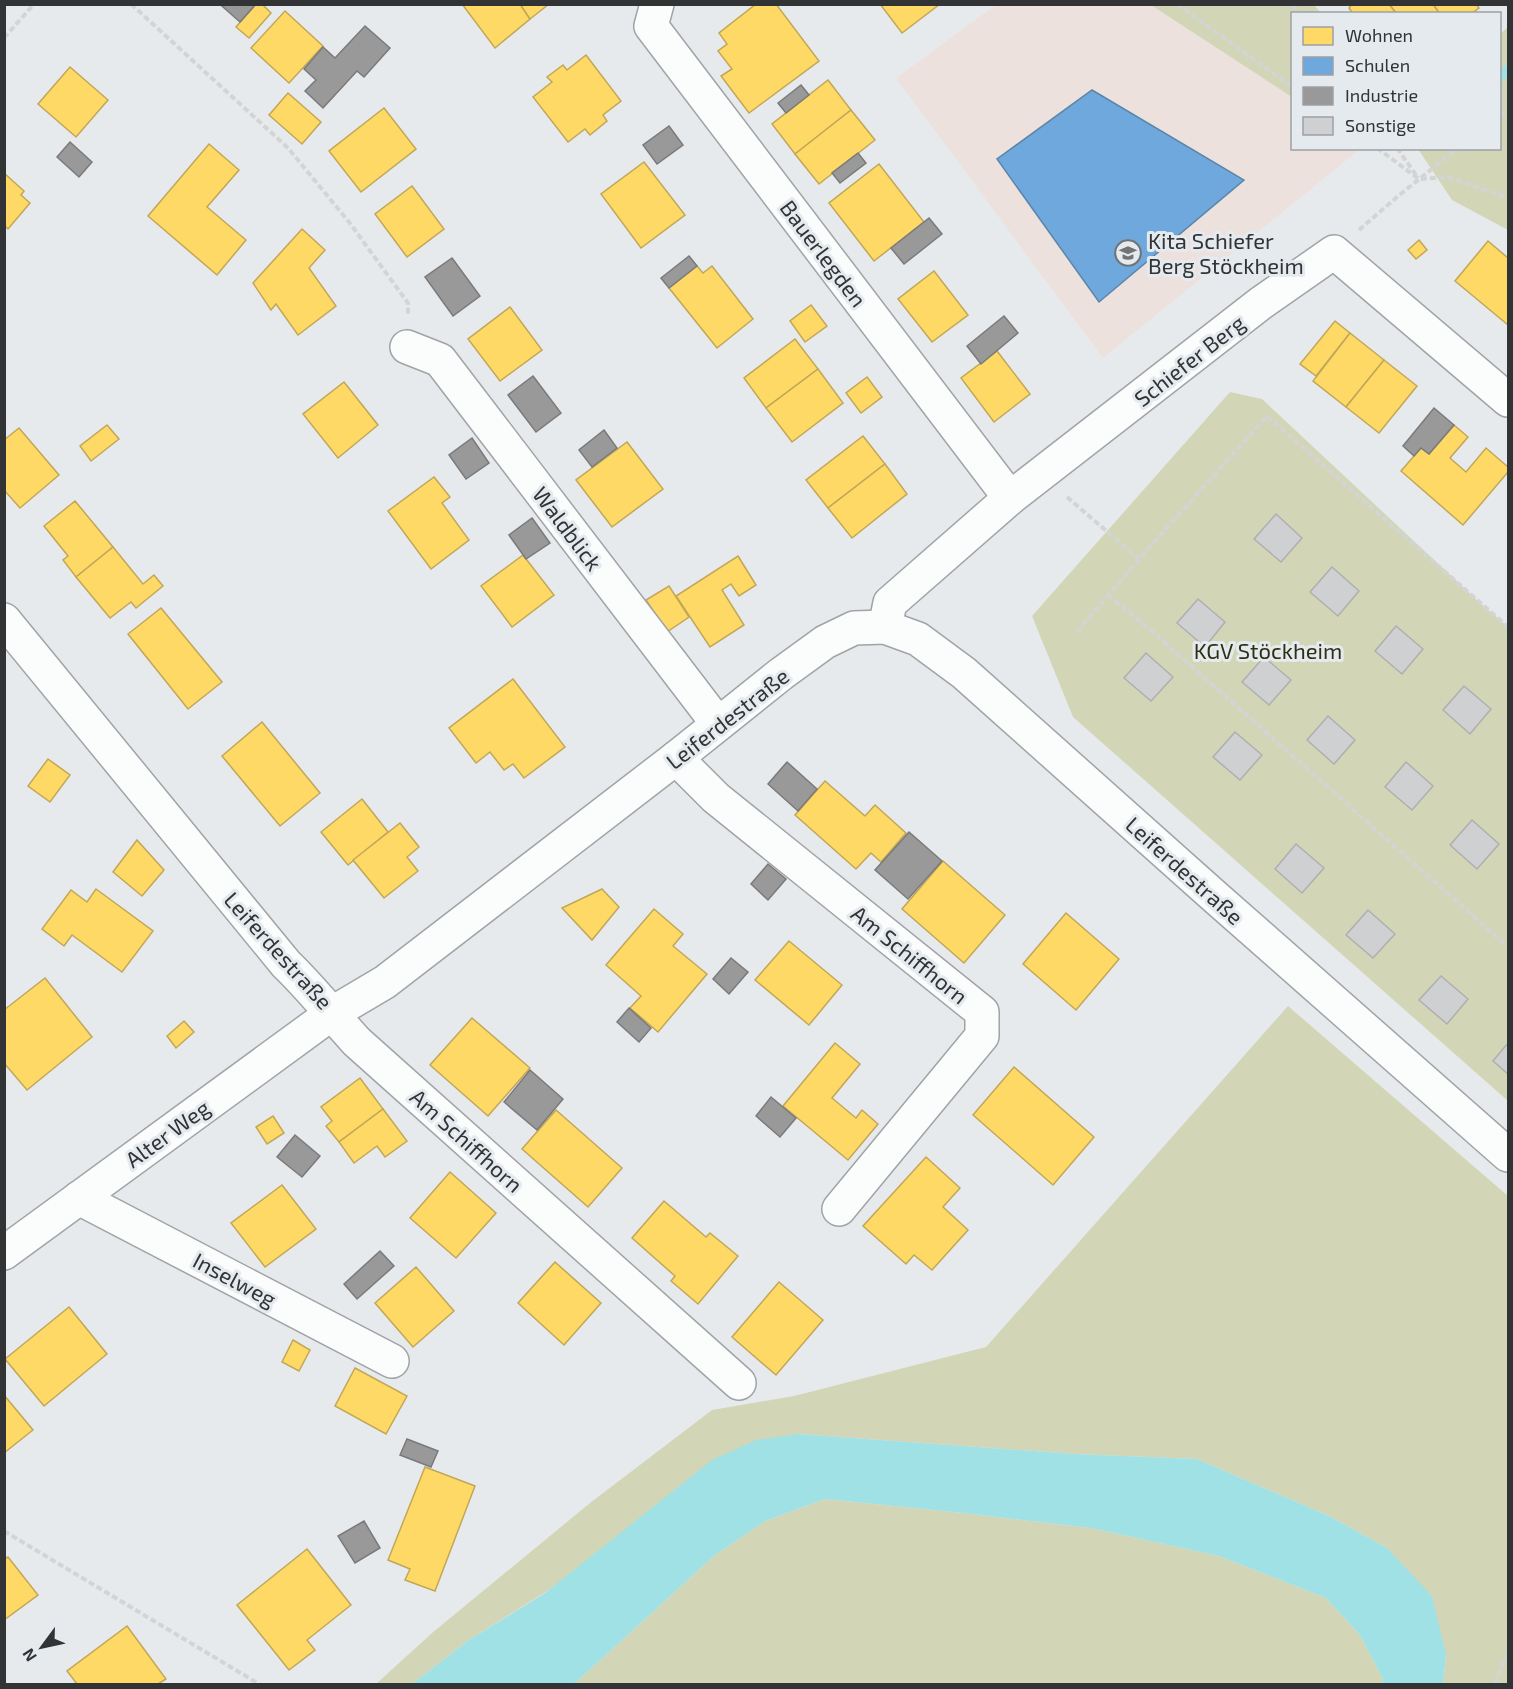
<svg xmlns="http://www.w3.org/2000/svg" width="1513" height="1689" font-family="'Exo 2',sans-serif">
	<rect width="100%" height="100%" fill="#e7eaed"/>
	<!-- education -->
	<path fill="#ece1dc" d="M996,5H1151L1292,97V148L1360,149L1103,358L896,78Z"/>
	<!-- green -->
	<g fill="#d2d6b7">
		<path d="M1151,5H1314L1321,13L1292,14V97Z"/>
		<path d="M1508,27V230L1452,200L1418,149L1500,148V34Z"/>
		<path d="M1230,392L1262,399L1478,601L1508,627V1101L1073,717L1032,616Z"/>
		<path d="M1288,1006L1508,1196V1684H1443L1446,1655L1387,1548L1331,1517L1197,1459L1075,1454L798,1434L469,1640L412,1684H376L432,1633L590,1503L712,1410L794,1396L986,1347Z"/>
		<path d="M825,1499L964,1513L1091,1528L1219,1556L1326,1598L1360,1635L1383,1679L1381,1684H574L715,1555L765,1521Z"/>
	</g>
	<!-- water -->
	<path fill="#9fe1e4" d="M798,1434L1075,1454L1197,1459L1331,1517L1387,1548L1432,1596L1446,1655L1443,1684H1381L1383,1679L1360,1635L1326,1598L1219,1556L1091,1528L964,1513L825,1499L765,1521L715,1555L574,1684H412L469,1640L545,1593L712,1460L756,1440Z"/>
	<!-- homes -->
	<g fill="#ffd966" stroke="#c1a757" stroke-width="1.5">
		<path d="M256,4H262L271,13L249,38L236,27Z"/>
		<path d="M462,4H520L530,19L495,48Z"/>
		<path d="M520,4H549L530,19Z"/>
		<path d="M756,4H776L819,61L749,113L721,76L732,69L718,51L727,44L719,33Z"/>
		<path d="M880,4H940L902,33Z"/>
		<path d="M1352,4H1389L1397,14H1353L1349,8Z"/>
		<path d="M1389,4H1433L1440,14H1397Z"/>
		<path d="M1433,4H1476L1479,8L1471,14H1440Z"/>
		<path d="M285,11L323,46L289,83L251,48Z"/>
		<path d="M586,55L621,101L603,115L607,121L590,135L585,129L568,142L533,97L552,82L547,77L563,65L567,70Z"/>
		<path d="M70,67L108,100L76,137L38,104Z"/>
		<path d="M828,80L851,110L795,154L772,124Z"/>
		<path d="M288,93L321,122L302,144L269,115Z"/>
		<path d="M384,108L416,149L361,192L329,151Z"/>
		<path d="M851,110L875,140L819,184L795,154Z"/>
		<path d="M209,144L239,170L207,207L246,240L217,275L148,216Z"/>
		<path d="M644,162L685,215L641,248L601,194Z"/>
		<path d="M879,164L924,222L874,261L829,203Z"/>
		<path d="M4,173L24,191L21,195L30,203L8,229L4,225Z"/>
		<path d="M412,186L444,229L407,257L375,214Z"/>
		<path d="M302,229L325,250L309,268L336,306L298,335L276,304L271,310L253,283Z"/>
		<path d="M1419,240L1427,250L1416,259L1408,250Z"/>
		<path d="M1488,241L1508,258V325L1455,281Z"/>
		<path d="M697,266L703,273L712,266L753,319L717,348L669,288Z"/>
		<path d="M934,271L968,315L932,342L898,299Z"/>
		<path d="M811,305L827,326L805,342L790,321Z"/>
		<path d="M510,307L542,350L500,381L468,339Z"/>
		<path d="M1335,321L1350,333L1316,376L1300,364Z"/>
		<path d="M1350,333L1384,360L1346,407L1313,381Z"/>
		<path d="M795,339L818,369L766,408L744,378Z"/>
		<path d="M997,351L1030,394L994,422L961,378Z"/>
		<path d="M1384,360L1417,386L1379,433L1346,407Z"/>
		<path d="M818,369L843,403L792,442L766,408Z"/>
		<path d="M867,377L882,397L861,413L846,393Z"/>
		<path d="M344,382L378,425L338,458L303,414Z"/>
		<path d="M107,425L119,439L91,461L80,446Z"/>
		<path d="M1454,425L1468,437L1450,458L1466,472L1486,448L1508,467V472L1463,525L1401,471L1421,448L1429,454Z"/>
		<path d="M19,428L59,475L20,508L4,490V440Z"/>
		<path d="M863,436L885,464L828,508L806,480Z"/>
		<path d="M627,442L663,489L612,527L576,480Z"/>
		<path d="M885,464L907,494L852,538L828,508Z"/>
		<path d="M434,477L450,497L442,503L469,540L431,569L388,511Z"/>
		<path d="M75,501L113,547L76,577L63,560L68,556L44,526Z"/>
		<path d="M113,547L143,584L154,575L163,586L136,608L131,602L110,618L76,577Z"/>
		<path d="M523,555L554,595L512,627L481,586Z"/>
		<path d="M738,556L756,585L739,596L731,584L722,590L744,625L710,647L676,596Z"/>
		<path d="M669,586L689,617L667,632L646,600Z"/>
		<path d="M161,608L222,682L188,709L128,634Z"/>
		<path d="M513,679L565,747L524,778L513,764L504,770L490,752L476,763L449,728Z"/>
		<path d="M262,722L320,793L280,826L222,756Z"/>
		<path d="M48,759L70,775L50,802L28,786Z"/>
		<path d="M825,781L865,816L875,805L906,833L881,862L871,853L856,869L795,815Z"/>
		<path d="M362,799L388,832L348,865L321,832Z"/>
		<path d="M400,823L419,847L407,857L418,871L384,898L353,860Z"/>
		<path d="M137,840L164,870L142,896L113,872Z"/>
		<path d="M943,861L1005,915L964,963L902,909Z"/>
		<path d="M96,889L153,931L122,972L72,935L64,946L42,929L71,890L87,902Z"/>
		<path d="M602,889L619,907L592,940L562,908Z"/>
		<path d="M654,909L683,934L673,946L707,974L658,1032L630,1008L641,996L606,965Z"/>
		<path d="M1066,913L1119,959L1076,1010L1023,964Z"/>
		<path d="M789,941L842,985L809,1025L755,980Z"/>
		<path d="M45,978L92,1037L27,1090L4,1063V1010Z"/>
		<path d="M472,1018L530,1068L488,1116L430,1065Z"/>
		<path d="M184,1021L194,1032L176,1048L167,1036Z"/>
		<path d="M835,1043L860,1064L832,1098L856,1118L862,1110L878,1124L848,1160L783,1106Z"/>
		<path d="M1014,1067L1094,1137L1053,1185L973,1115Z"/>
		<path d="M360,1078L383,1109L339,1142L326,1126L332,1121L321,1107Z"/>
		<path d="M383,1109L407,1141L385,1157L377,1146L354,1163L339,1142Z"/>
		<path d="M556,1110L622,1168L588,1207L522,1149Z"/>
		<path d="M273,1116L284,1133L267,1144L256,1127Z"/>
		<path d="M926,1157L960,1188L943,1207L968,1230L932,1270L914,1255L906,1264L863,1226Z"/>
		<path d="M450,1172L496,1213L456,1258L410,1218Z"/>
		<path d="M282,1185L316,1229L265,1267L231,1223Z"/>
		<path d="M664,1201L706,1237L710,1233L738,1256L698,1304L671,1281L675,1276L632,1238Z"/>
		<path d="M555,1262L601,1303L564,1345L518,1303Z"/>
		<path d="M416,1267L454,1311L413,1347L375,1303Z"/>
		<path d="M779,1282L823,1320L776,1375L732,1337Z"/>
		<path d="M69,1307L107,1354L44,1406L5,1359Z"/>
		<path d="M293,1340L310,1350L299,1371L282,1362Z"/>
		<path d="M355,1368L407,1396L386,1434L335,1406Z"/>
		<path d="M4,1395L33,1430L4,1453Z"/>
		<path d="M425,1467L475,1486L435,1591L405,1580L410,1569L388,1560Z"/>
		<path d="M307,1549L351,1605L307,1640L315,1650L289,1670L237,1605Z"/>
		<path d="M8,1557L38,1595L4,1620V1559Z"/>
		<path d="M127,1626L166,1679L158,1684H77L67,1671Z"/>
	</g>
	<!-- schools -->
	<path fill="#6fa8dc" stroke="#5c85aa" stroke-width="1.5" d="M1092,90L1244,180L1099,302L997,159Z"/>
	<!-- industry -->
	<g fill="#999" stroke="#7a7a7b" stroke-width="1.5">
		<path d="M223,4H256L240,22L222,6Z"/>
		<path d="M365,26L390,48L364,77L357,71L323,108L305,91L316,80L304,69L323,47L335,58Z"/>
		<path d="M801,85L809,95L786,113L778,103Z"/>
		<path d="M669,126L683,145L657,164L643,145Z"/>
		<path d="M70,142L92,162L79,177L57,157Z"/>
		<path d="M858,153L866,163L840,183L832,173Z"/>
		<path d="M929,218L942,234L904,264L891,248Z"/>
		<path d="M689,256L697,266L669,288L661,278Z"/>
		<path d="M452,258L480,296L453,316L425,277Z"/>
		<path d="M1004,316L1018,333L981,364L967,346Z"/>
		<path d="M533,376L561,413L536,432L508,395Z"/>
		<path d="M1434,408L1454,425L1429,454L1421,448L1414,456L1403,446Z"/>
		<path d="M604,430L617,448L592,467L579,450Z"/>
		<path d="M472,438L489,463L466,479L449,455Z"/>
		<path d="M532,518L550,543L526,559L509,535Z"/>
		<path d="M787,762L817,789L798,811L768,784Z"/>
		<path d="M909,832L942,861L908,899L875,870Z"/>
		<path d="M768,864L786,879L768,900L751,884Z"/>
		<path d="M731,958L748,972L729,994L713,979Z"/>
		<path d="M629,1008L651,1028L639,1042L617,1022Z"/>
		<path d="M530,1070L563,1099L537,1130L504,1102Z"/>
		<path d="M771,1097L796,1118L780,1137L756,1116Z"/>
		<path d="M295,1135L320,1156L302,1177L277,1157Z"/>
		<path d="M380,1251L394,1266L357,1299L344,1284Z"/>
		<path d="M407,1439L438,1451L431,1467L400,1455Z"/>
		<path d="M364,1521L380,1548L355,1563L338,1536Z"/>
	</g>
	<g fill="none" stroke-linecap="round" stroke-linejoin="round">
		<!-- stream -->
		<path stroke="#9fe1e4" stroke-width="10" d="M1500,77L1508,70"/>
	</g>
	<!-- building -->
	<g fill="#cfd0d1" stroke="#afafaf" stroke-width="1.5">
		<path d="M1276,514L1302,538L1281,562L1254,539Z"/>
		<path d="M1332,567L1359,591L1338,616L1310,592Z"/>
		<path d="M1198,599L1225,622L1205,647L1177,623Z"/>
		<path d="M1396,626L1423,649L1402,674L1375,651Z"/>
		<path d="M1146,653L1173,677L1151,701L1124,678Z"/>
		<path d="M1264,657L1291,680L1269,705L1242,682Z"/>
		<path d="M1464,686L1491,709L1470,734L1443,710Z"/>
		<path d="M1328,716L1355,740L1334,764L1307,740Z"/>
		<path d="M1235,732L1262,755L1240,780L1213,757Z"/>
		<path d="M1406,762L1433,786L1412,810L1385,787Z"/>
		<path d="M1472,820L1499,844L1477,869L1450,845Z"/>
		<path d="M1296,844L1324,868L1302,893L1275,869Z"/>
		<path d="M1368,910L1395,934L1373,958L1346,935Z"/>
		<path d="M1441,976L1468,999L1447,1024L1419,1000Z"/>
		<path d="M1508,1043V1074L1493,1061Z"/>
	</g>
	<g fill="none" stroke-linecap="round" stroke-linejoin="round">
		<!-- minor casing -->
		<g stroke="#a1a3a6" stroke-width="36">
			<g id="minor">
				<path d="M657,4L651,26L1010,498"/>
				<path d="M407,347L440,360L718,724"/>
				<path d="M4,620L286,964C311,988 333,1016 357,1042L739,1383"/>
				<path d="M885,627L890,603L1010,498L1261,303L1334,252L1508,400"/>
				<path d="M676,758L716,798L982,1012V1036L839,1209"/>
				<path d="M79,1198L392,1361"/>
				<path d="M4,1253L331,1014L385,982L676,758L781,674L825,642L854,628L885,627L918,639L964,673L1214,896L1508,1155"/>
			</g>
		</g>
		<!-- path -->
		<g stroke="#d3d4d4" stroke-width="4" stroke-dasharray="6 3" stroke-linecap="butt">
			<path d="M131,4L288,148L349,222L408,303V314"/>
			<path d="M1177,4L1292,87"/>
			<path d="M1293,4L1299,14"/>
			<path d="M4,38L34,4"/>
			<path d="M1500,116L1508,109"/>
			<path d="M1377,148L1419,179L1449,177L1508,198"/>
			<path d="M1397,148L1416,175"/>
			<path d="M1359,230L1397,197L1458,148"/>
			<path d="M1067,497L1139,559"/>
			<path d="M1108,595L1154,633L1508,947"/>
			<path d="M1077,632L1139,559L1267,416L1508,627"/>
			<path d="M4,1531L259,1684"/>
			<path d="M1495,1684L1501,1667L1508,1655"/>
		</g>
		<!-- minor -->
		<use href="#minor" stroke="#fbfcfc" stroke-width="33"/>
	</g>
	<!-- icons -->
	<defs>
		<g id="school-ring" transform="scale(1.35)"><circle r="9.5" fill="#e5eaef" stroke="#717375" stroke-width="1.5"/><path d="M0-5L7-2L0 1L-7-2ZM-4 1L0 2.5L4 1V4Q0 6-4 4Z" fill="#717375"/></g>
	</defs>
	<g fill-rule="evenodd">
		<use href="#school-ring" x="1128" y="253"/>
	</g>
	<g text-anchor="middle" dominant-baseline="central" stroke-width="6" stroke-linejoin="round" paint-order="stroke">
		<!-- poi labels -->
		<g font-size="22" fill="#313335" stroke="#e5eaef" text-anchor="start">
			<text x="1148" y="240">Kita Schiefer<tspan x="1148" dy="25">Berg Stöckheim</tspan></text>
		</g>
		<!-- street labels -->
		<g font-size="22" fill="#313335" stroke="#e5eaef">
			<text transform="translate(824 253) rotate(53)">Bauerlegden</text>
			<text transform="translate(1189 360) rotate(-38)">Schiefer Berg</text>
			<text transform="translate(568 528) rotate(53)">Waldblick</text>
			<text transform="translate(727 718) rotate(-38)">Leiferdestraße</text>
			<text transform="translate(1185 870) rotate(42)">Leiferdestraße</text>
			<text transform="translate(279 950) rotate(48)">Leiferdestraße</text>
			<text transform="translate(910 954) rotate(39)">Am Schiffhorn</text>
			<text transform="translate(167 1133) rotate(-36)">Alter Weg</text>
			<text transform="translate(467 1140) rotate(42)">Am Schiffhorn</text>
			<text transform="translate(235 1279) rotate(28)">Inselweg</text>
		</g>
		<!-- park labels -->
		<g font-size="22" fill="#2f3012" stroke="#e5eaef">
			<text x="1268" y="650">KGV Stöckheim</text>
		</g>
	</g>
	<!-- border -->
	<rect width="1513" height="1689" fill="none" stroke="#313335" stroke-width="12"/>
	<!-- legend -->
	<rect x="1291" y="12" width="210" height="138" fill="#e5eaef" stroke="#9da1a5" stroke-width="1.5"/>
	<rect x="1303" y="27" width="30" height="18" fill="#ffd966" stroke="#9da1a5" stroke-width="1.5"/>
	<text x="1345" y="42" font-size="18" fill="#313335">Wohnen</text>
	<rect x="1303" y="57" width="30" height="18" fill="#6fa8dc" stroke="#9da1a5" stroke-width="1.5"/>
	<text x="1345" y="72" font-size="18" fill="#313335">Schulen</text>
	<rect x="1303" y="87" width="30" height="18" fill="#999999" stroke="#9da1a5" stroke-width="1.5"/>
	<text x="1345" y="102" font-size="18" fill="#313335">Industrie</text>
	<rect x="1303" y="117" width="30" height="18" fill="#cfd0d1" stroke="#9da1a5" stroke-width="1.5"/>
	<text x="1345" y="132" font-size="18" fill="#313335">Sonstige</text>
	<!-- north arrow -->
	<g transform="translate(42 1647) rotate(237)" stroke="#e5eaef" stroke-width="4.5" paint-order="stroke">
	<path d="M0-4.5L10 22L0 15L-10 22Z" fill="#313335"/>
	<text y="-9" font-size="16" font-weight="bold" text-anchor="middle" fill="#313335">N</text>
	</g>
</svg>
